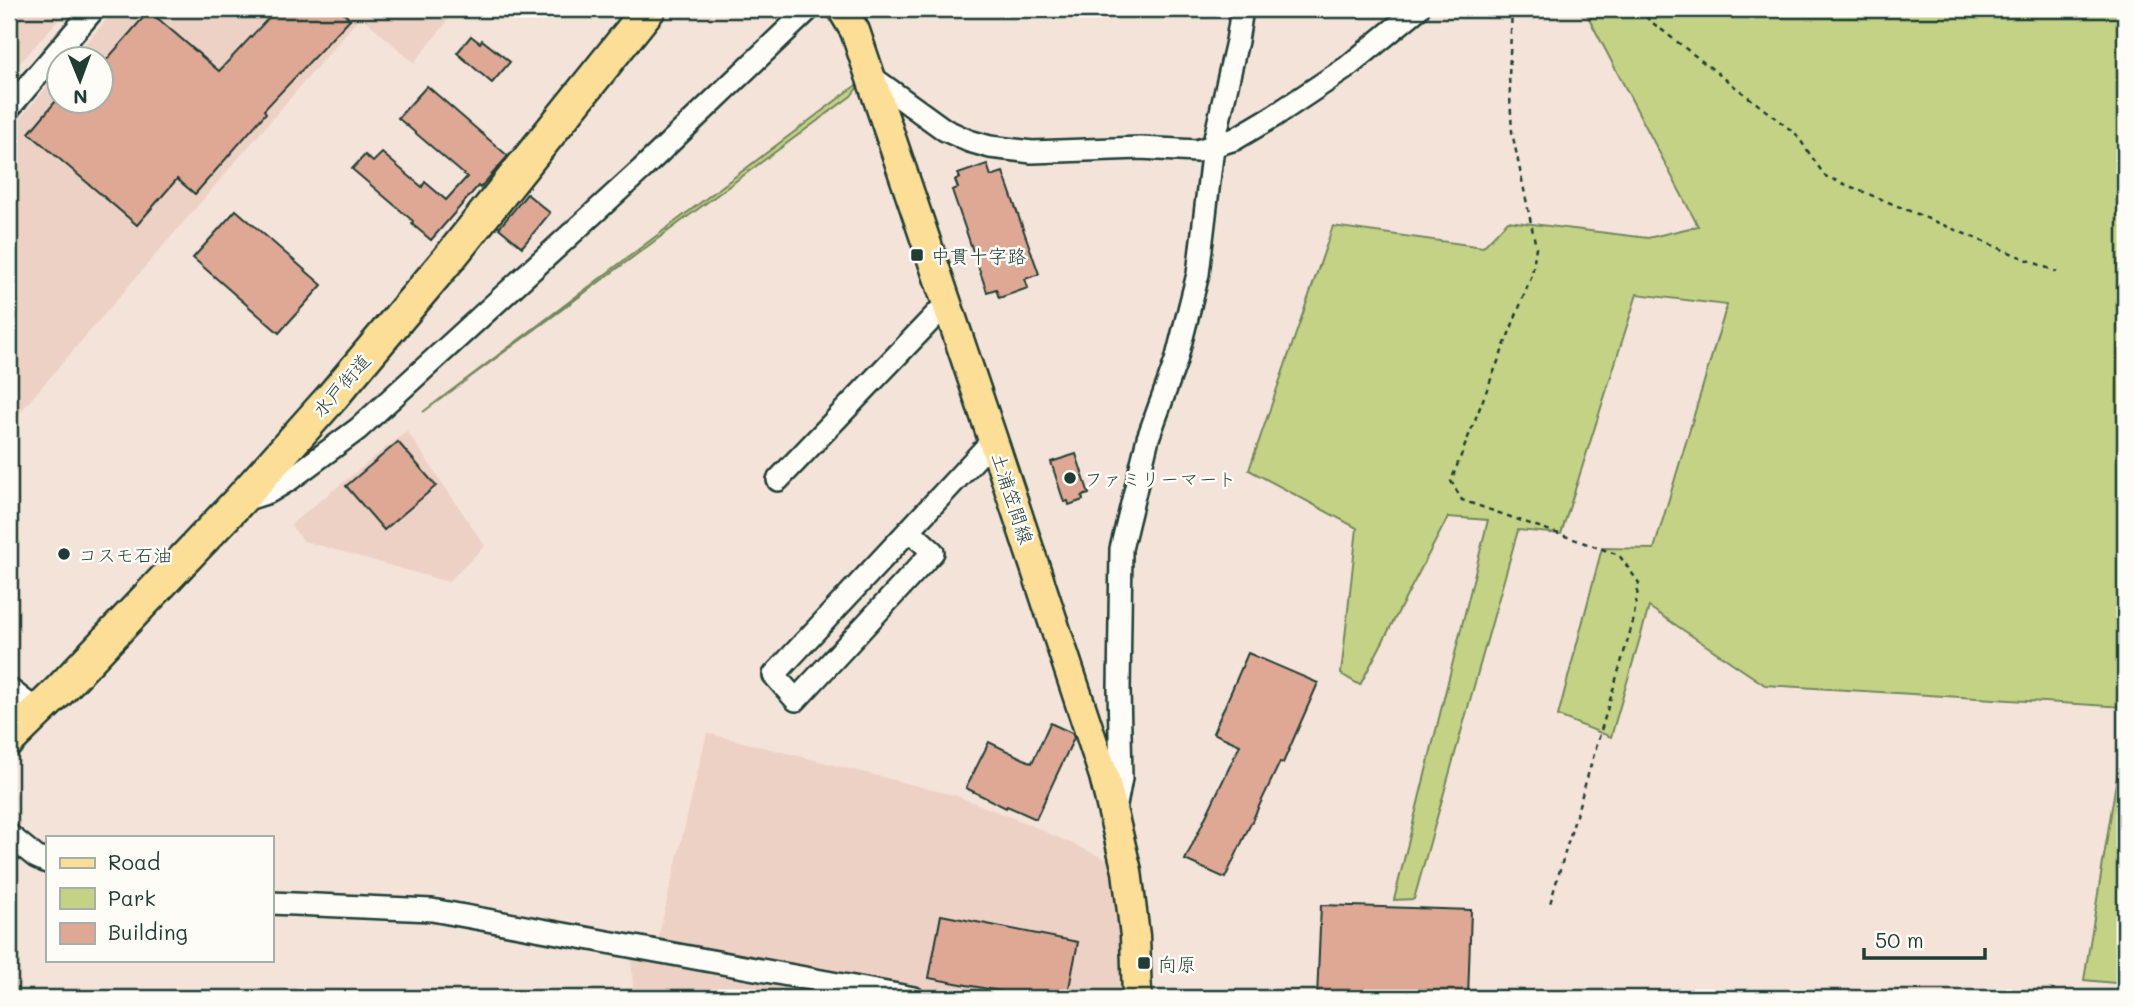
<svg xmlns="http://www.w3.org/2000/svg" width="2134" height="1007" font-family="Mali,'Klee One',sans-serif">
	<rect width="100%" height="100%" fill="#f4e3d9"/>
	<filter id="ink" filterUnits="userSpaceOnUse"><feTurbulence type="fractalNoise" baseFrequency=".0143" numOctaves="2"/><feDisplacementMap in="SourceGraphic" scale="14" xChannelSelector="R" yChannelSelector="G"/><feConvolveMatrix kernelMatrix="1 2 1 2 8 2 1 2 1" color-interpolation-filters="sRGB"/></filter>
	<g filter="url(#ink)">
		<!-- built -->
		<g fill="#edd1c4">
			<path d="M9,9H68L9,75Z"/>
			<path d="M116,9H457L414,63L361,16L9,425V131L59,73L60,102H102V60L72,59Z"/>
			<path d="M407,431L485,546L448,582L304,541L290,525Z"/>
			<path d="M707,733L957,796L1028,824L1112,862L1121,957L1119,998H979L658,939Z"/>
			<path d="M631,958L845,998H634Z"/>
		</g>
		<!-- green -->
		<g fill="#c4d286" stroke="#72885d" stroke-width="2">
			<path d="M1584,9H2125V707L1765,685L1649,607L1611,737L1558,716L1602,548L1654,549L1727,305L1637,294L1561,534L1518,530L1414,899L1394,900L1488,520L1448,517L1360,685L1341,674L1357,528L1249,470L1333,226L1483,247L1508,221L1648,238L1698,226Z"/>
			<path d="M863,80L851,96L423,412Z"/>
			<path d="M2125,727V984L2084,980Z"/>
		</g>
		<!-- building -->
		<g fill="#dea894" stroke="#1f3d34" stroke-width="2">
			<path d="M277,9H339L350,19L264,110L266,113L195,194L177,179L137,225L29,133L55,102H102V65L149,11L219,71Z"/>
			<path d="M471,36L480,43L482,40L510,62L492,83L457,53Z"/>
			<path d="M427,86L508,156L480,188L478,186L431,240L412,224L413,221L352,169L365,155L373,162L382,153L422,187L425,182L446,200L467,177L398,118Z"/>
			<path d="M987,164L991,176L1003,172L1039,274L1025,279L1028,288L999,298L996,289L987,292L952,190L958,188L955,180L960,178L958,174Z"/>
			<path d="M527,194L550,213L522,247L499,228Z"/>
			<path d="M236,210L322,285L279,333L193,258Z"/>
			<path d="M398,442L436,486L384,530L346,486Z"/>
			<path d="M1076,454L1089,494L1082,496L1083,500L1069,505L1068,501L1064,502L1051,462Z"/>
			<path d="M1248,653L1318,683L1283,763L1280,762L1225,878L1185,860L1240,745L1213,733Z"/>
			<path d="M1050,723L1072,733L1074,738L1036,819L1007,806L1006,808L966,788L989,742L1032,763Z"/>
			<path d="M1321,905L1471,910L1468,998H1317Z"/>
			<path d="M941,915L1078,942L1067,998H1036L929,978Z"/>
		</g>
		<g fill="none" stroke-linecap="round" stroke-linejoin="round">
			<!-- minor casing -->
			<g stroke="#1f3d34" stroke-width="26">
				<g id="minor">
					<path d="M869,75L945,130L969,141L990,147L1032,152L1140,148L1197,151L1235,139L1274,116L1346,68L1418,9"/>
					<path d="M9,108L94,9"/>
					<path d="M778,480L947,303"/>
					<path d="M241,501L269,492L289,480L358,429L642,169L809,9"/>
					<path d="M909,530L933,552L796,700L774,675L993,440"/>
					<path d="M9,689L39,712"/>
					<path d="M1115,810L1121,778L1119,689L1121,549L1148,438L1176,361L1198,274L1213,147L1237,41L1242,9"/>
					<path d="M9,835L36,857L47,862"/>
					<path d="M271,903L432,910L914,998"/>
				</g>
			</g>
			<!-- major casing -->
			<g stroke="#1f3d34" stroke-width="33">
				<path id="major" d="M842,9L855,31L993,440L1104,776L1127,871L1135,936L1137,998"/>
			</g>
			<!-- highway casing -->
			<g stroke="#1f3d34" stroke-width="37">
				<path id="highway" d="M9,740L59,691L239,501L332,397L451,256L649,9"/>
			</g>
			<!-- path -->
			<g stroke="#1f3d34" stroke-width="2.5" stroke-dasharray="5 5" stroke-linecap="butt">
				<path d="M1512,9L1509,77L1512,132L1536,247L1532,275L1451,481L1462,500L1619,555L1639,583L1633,622L1549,907"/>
				<path d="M1639,9L1649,20L1796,134L1825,176L2057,272"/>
			</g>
			<!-- minor -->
			<use href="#minor" stroke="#fdfcf7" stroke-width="21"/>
			<!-- major -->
			<use href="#major" stroke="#fdde96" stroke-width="28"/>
			<!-- highway -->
			<use href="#highway" stroke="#fdde96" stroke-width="32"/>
		</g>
	</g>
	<!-- markers -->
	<g fill="#1f3d34" stroke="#fdfcf7" stroke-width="2.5">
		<rect x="910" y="248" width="14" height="14" rx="3.5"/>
		<circle cx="1070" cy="478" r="7"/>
		<circle cx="64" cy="554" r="7"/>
		<rect x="1137" y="956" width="14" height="14" rx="3.5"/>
	</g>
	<g text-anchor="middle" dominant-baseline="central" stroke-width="5" stroke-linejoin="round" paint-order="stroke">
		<!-- poi labels -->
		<g font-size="19" fill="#1f3d34" stroke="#fdfcf7" text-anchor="start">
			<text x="931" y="255">中貫十字路</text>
			<text x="1084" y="478">ファミリーマート</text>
			<text x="78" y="554">コスモ石油</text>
			<text x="1158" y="963">向原</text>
		</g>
		<!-- street labels -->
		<g font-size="19" fill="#1f3d34" stroke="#fdfcf7">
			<text transform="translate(341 385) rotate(-49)">水戸街道</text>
			<text transform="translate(1013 498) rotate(72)">土浦笠間線</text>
		</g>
	</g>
	<!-- margin -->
	<rect width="2134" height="1007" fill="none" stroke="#fdfcf7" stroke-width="35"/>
	<rect x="18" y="18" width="2099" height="972" fill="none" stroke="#1f3d34" stroke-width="2.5" filter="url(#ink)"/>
	<!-- legend -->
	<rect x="46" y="836" width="228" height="126" fill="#fdfcf7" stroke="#a4b0a9" stroke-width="2"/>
	<rect x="60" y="858" width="35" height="10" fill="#fdde96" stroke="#a4b0a9" stroke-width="2"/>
	<text x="108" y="870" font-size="21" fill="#1f3d34">Road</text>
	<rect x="60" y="888" width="35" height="21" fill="#c4d286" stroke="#a4b0a9" stroke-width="2"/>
	<text x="108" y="906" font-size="21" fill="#1f3d34">Park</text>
	<rect x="60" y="923" width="35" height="21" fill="#dea894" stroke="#a4b0a9" stroke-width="2"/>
	<text x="108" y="940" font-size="21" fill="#1f3d34">Building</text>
	<!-- north arrow -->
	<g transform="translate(80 80) rotate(179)"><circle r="33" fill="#fdfcf7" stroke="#a4b0a9" stroke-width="2"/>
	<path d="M0-5L12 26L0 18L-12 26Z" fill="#1f3d34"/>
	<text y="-10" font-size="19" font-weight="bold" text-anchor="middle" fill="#1f3d34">N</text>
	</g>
	<!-- scale -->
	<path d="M1864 948v10h121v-10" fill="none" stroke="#1f3d34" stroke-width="3.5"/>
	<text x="1875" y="948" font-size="21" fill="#1f3d34" stroke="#fdfcf7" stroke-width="5" paint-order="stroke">50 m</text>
</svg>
